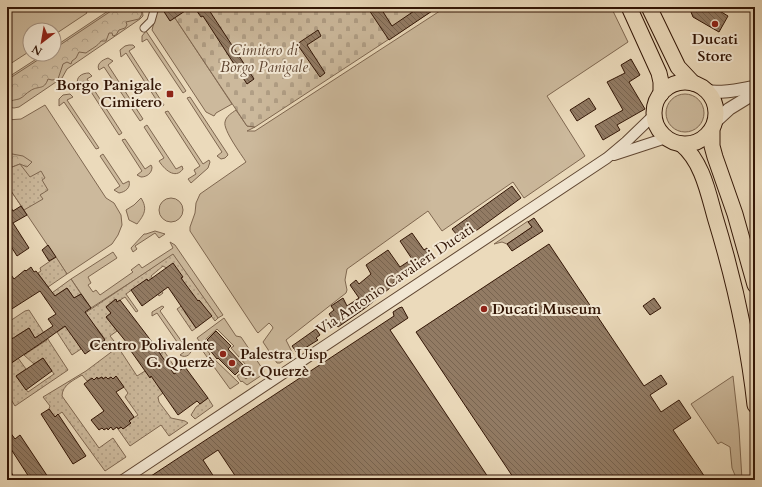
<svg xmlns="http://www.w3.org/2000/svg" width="762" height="487" font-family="Cardo,serif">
	<defs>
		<pattern id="forest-crowns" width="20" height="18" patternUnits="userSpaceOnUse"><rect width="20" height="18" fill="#ccb99c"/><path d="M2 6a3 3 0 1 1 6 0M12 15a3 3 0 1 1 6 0" fill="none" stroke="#b09e85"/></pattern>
		<pattern id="cemetery-stones" width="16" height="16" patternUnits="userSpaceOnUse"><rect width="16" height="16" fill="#ccb99c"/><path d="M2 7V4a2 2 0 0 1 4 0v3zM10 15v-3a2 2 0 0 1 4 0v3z" fill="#b09e85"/></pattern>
		<pattern id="garden-dots" width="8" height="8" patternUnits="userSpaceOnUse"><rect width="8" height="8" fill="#ccb99c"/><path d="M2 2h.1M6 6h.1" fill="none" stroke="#b09e85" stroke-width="1.8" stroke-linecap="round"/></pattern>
		<pattern id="building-back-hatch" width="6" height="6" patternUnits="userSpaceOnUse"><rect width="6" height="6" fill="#927b64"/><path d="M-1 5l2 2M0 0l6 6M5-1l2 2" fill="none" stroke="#786450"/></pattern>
	</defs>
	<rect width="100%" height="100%" fill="#ebdabb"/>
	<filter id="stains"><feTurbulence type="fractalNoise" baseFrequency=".005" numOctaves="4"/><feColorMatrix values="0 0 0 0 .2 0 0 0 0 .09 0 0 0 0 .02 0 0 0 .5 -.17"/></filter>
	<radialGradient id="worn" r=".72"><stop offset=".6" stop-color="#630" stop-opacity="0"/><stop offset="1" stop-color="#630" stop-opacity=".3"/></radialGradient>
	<!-- green -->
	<g fill="#ccb99c" stroke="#7f6750">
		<path d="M7,7H83L87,13L54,35V30H30V51L7,66Z"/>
		<path d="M114,7H142L143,16L140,19L67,69L62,78L56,82L19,107L14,108L7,107V78L44,54H54V47Z"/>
		<path d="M158,7H161L175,18L232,104L216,113L214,116L206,112L152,30Z"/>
		<path d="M446,7H611L628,42L547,96L585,156L524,198L513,182L442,231L428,211L347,269L345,280L347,290L346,293L286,340L293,354L280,363H277L263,342L273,328L272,326L269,323L258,333L257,332L190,231V227L195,213L196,203L200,194L246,162C241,154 223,130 225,122C226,116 232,113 236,110L247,126L255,127L247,131H255Z"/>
		<path d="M146,31L186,91L183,93L147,39L142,42V36Z"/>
		<path d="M129,45H133L135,47L129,51L164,105L161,107L126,53L121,57L120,50L125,46Z"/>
		<path d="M108,58L113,61L108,65L143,119L140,121L104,67L99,70C96,64 102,60 108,58Z"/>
		<path d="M89,73L92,76L87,79L122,133L119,135L84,81L78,85C75,77 82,73 89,73Z"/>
		<path d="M70,94L73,97L67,100L99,148L96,149L64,102L59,106V99L63,95Z"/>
		<circle cx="685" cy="113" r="19"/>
		<path d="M190,97L227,153L228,155L225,158L221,159L217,156L222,152L187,98Z"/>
		<path d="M45,105L106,198L114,203L121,215L122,225L118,235L112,244L67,274L7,185V120L21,119Z"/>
		<path d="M168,111L203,164L209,160L210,162L208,168L191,183L188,179L196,174L194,170L200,166L165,112Z"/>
		<path d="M147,125L176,169L182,166L183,169C175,180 164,169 159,161L164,158L144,127Z"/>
		<path d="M125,139L145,169L151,165L152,167C152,173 147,177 141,177L137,175L142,171L122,140Z"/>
		<path d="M103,154L123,184L129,181C131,188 125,192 119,193L114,190L120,186L100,156Z"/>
		<path d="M141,198C148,209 144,215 137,224L129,220L126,210L134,205Z"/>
		<circle cx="171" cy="210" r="12"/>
		<path d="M528,221L532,227L507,244L502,242L494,244Z"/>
		<path d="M155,231L165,234L159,238L155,233L135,246L137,249L133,252L131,248L144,234H146Z"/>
		<path d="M170,242L175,245L223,315L218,318L173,255L91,308L71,279L113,252L117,258L88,277L91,283L88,285L93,292L96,290L100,295L133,272L131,270L139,264L142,268L173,248Z"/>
		<path d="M162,306L164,307L160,311L187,349L192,347C192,354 186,359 180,355L184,352L157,313L152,316V312Z"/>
		<path d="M224,318L236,336L241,337L264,371L262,375L247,385L242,381L241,382L237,376L240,374L246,379L253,373L231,348L234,346L217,329L204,341L208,346L206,349L210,354L207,357L202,350L203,346L197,338Z"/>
		<path d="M213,358L239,383L230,389L209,360Z"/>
		<path d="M733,376L739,429L742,480H737L732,468L730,447L721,442L718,444L691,404Z"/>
	</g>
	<!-- forest -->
	<g fill="url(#forest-crowns)" stroke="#7f6750">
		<path d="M117,7H138L140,9L142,14L139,19L126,22L127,25L125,28L119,30L116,35L113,36L112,33H109L106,41H101C98,46 91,49 86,53L79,52L76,58L72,61L71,64L67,62L63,64L58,79L52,80L48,79C44,91 38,85 30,91C26,93 24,97 19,99C15,100 12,100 7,103V80L47,54H54V49Z"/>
		<path d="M7,153L23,156L32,162L27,167L20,164L7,169Z"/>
	</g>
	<!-- cemetery -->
	<path fill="url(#cemetery-stones)" stroke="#7f6750" d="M161,7H438L255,127L247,126L175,18Z"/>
	<!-- garden -->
	<g fill="url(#garden-dots)" stroke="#7f6750">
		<path d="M20,164L30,177L41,171L45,178L42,180L48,190L40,195L43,199L24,210L7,185V169Z"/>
		<path d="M173,254L218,318L215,321L199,300L184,311L196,328L192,331L177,309L194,297L181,278L182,277L163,266L151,276L163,293L159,296L147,279L126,294L138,311L136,312L125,297L117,302L115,299L106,307L111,313L106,317L117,331L110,336L114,341L103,349L99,344L105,339L91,321L72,334L81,349L72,355L57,332Z"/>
		<path d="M56,257L67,274L48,287L38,273L41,271L40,268Z"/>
		<path d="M71,279L81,294L74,298L67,288L47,301L45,298Z"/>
		<path d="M29,310L68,370L15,406L7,393V366L18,358L26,369L16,376L28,392L54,374L43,358L34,364L24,355L47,340L43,333L35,338L29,328L16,336L20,349L7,330V323L25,311Z"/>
		<path d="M118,347L137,376L145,371L150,377L167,365L160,354L164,351L178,372L158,385L163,393L158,397L159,402L171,418L185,421L188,423L169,436L161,425L130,446L118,429L130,423L129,421L138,415L125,397L128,393L116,376L113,379L111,377L108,379L106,377L103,379L102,377L98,379L97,378L94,380L92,378L87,381L82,375C74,380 62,385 62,396L99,448L113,438L126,457L105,471L62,412L55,417L49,409L50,406L43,397L86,371Z"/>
		<path d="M208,398L213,406L195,419L191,415L196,407Z"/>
	</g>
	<!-- building -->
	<g fill="url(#building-back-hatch)" stroke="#321505">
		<path d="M161,7H191L170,21Z"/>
		<path d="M194,7H207L254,79L247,84L203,16L201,17Z"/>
		<path d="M367,7H380L392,26L420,7H438L389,40Z"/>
		<path d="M689,7H713L728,16L719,32L693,17Z"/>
		<path d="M318,30L321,36L307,45L325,73L320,77L297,44Z"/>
		<path d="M631,59L640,75L629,82L645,109L617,125L620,130L603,140L595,126L623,110L607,82L625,73L621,65Z"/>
		<path d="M589,98L596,109L577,121L570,110Z"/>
		<path d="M512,186L521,198L462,241L452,229Z"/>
		<path d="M7,201L13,211L21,206L27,215L13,223L29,248L17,256L7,240Z"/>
		<path d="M534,218L543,231L512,251L507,244L532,227L528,222Z"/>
		<path d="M412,233L424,250L427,248L434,258L413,273L411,270L389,286L390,288L364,309L338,327L329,314L334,310L331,306L343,298L347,306L359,298L350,285L356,280L359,284L371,274L366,265L388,250L400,267L412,259L400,241Z"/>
		<path d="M549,244L644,386L661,375L667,384L650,395L661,412L679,400L691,418L673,430L707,480H515L416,332Z"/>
		<path d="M48,245L56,257L49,261L42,250Z"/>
		<path d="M173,263L183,277L181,278L198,301L199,300L212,316L196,328L168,287L142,306L131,290L147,279L148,281Z"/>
		<path d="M31,267L34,272L36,271L55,296L67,288L74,298L81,294L91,308L85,312L105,340L85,354L65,326L47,339L7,366V342L29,328L35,338L53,326L48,319L56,314L40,291L7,312V269L14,279L25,270L26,271Z"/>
		<path d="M654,298L661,308L650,315L643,306Z"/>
		<path d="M116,299L117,302L120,300L152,342L174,374L185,367L208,398L200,404L197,401L178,415L151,376L150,378L126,344L127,343L106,317L111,313L106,307Z"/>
		<path d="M402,307L408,318L390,330L490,480H238L218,450L203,460L216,480H145L394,316L393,312L399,308Z"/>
		<path d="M316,329L320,335L316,338L318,340L297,353L292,346Z"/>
		<path d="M216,331L231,346L228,349L244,366L235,375L218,358L217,359L209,349L214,347L207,340Z"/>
		<path d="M43,358L52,371L26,390L16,376Z"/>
		<path d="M116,376L124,387L116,392L134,417L129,421L131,423L123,429L121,427L118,429L117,427L113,430L111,427L108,430L107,428L104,430L102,428L99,430L91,420L104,411L84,384L92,378L94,380L97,377L98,379L102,377L103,379L106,377L108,379L111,377L113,379Z"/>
		<path d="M49,409L55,417L58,414L86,456L73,464L41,414Z"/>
		<path d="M7,428L15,439L20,435L50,480H31L7,443Z"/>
	</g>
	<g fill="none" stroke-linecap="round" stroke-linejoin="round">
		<!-- pedestrian casing -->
		<g stroke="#604632" stroke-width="9">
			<path id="pedestrian" d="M144,28L151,21L155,7"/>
		</g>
		<!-- minor casing -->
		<g stroke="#604632" stroke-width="12">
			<g id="minor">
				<path d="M614,155L666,138"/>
				<path d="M123,480L607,158L626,142L654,115"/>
			</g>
		</g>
		<!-- tertiary casing -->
		<g stroke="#604632" stroke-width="14">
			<g id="tertiary">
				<path d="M707,91C723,94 739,89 755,87"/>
				<path d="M716,121L729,109L755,93"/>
			</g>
		</g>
		<!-- primary casing -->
		<g stroke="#321505" stroke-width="17">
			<g id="primary">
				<path d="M629,7L659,73L661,82V94"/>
				<path d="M649,7L678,67L693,83"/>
				<circle cx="685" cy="113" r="31"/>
				<path d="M712,129V146L715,157L735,214L755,285"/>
				<path d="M681,144C702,161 708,192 715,217C734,279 748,341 755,405"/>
			</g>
		</g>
		<!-- pedestrian -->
		<use href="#pedestrian" stroke="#f2e7d3" stroke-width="7"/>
		<!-- minor -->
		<use href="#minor" stroke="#f2e7d3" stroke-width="10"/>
		<!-- tertiary -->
		<use href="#tertiary" stroke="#f2e7d3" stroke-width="12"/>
		<!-- primary -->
		<use href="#primary" stroke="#ebdabb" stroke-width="15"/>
		<!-- tram -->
		<path stroke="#321505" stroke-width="1" d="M7,466L16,480"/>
	</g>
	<!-- markers -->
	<g fill="#8f2418" stroke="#f2e7d3" stroke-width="1.5">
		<circle cx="715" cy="24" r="4"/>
		<rect x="166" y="90" width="8" height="8" rx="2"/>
		<circle cx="484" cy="309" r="4"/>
		<circle cx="223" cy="354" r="4"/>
		<circle cx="232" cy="363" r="4"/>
	</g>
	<g text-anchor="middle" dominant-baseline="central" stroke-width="4" stroke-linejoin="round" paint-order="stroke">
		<!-- poi labels -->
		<g font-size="15" font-weight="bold" fill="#321505" stroke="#f2e7d3" text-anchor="end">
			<text x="715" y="39" text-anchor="middle">Ducati<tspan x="715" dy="17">Store</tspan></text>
			<text x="162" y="85">Borgo Panigale<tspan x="162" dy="17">Cimitero</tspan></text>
			<text x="492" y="309" text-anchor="start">Ducati Museum</text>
			<text x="215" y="345">Centro Polivalente<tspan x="215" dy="17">G. Querzè</tspan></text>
			<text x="240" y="354" text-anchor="start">Palestra Uisp<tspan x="240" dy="17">G. Querzè</tspan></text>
		</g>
		<!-- park labels -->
		<g font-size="15" font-style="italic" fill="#604632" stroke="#f2e7d3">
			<text x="264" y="50">Cimitero di<tspan x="264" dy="17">Borgo Panigale</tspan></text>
		</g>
		<!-- street labels -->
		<g font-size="15" fill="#321505" stroke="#f2e7d3">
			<text transform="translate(395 279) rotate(-34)">Via Antonio Cavalieri Ducati</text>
		</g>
	</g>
	<!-- margin -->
	<rect width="762" height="487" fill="none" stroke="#ebdabb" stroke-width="24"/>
	<rect x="8" y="8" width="746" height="471" fill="none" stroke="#321505" stroke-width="2"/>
	<rect x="12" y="12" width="738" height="463" fill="none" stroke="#321505"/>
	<!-- north arrow -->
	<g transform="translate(42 42) rotate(211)"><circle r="19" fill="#f2e7d3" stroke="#a59381"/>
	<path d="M0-3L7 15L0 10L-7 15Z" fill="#8f2418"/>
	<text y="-6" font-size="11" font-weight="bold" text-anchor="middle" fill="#321505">N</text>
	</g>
	<rect width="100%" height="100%" filter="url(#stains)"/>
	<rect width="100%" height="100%" fill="url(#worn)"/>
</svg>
